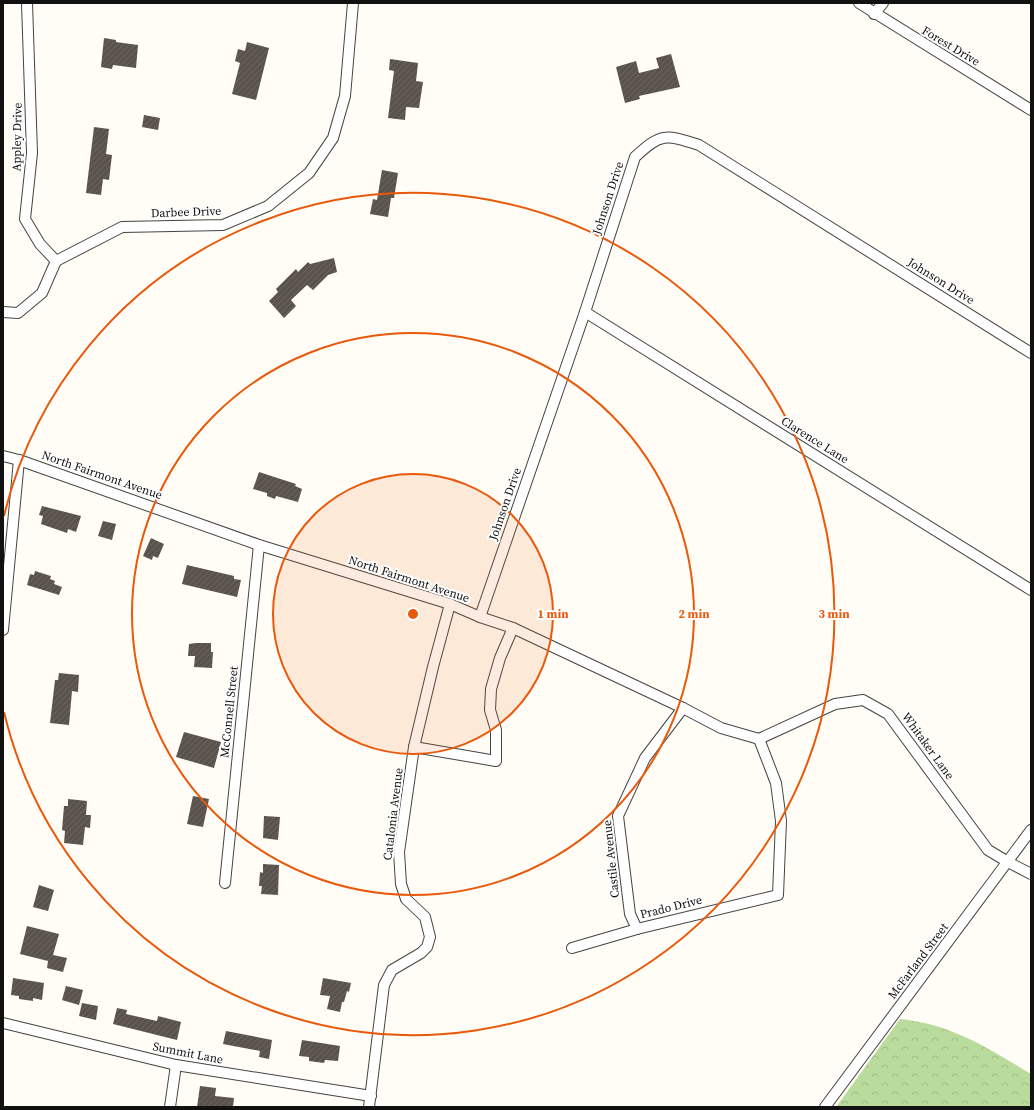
<svg xmlns="http://www.w3.org/2000/svg" width="1034" height="1110" font-family="'Source Serif 4',serif">
	<defs>
		<pattern id="forest-crowns" width="20" height="18" patternUnits="userSpaceOnUse"><rect width="20" height="18" fill="#b9dc9c"/><path d="M2 6a3 3 0 1 1 6 0M12 15a3 3 0 1 1 6 0" fill="none" stroke="#9ebc85"/></pattern>
		<pattern id="building-hatch" width="6" height="6" patternUnits="userSpaceOnUse"><rect width="6" height="6" fill="#5a524d"/><path d="M-1 1l2-2M0 6l6-6M5 7l2-2" fill="none" stroke="#6d6662"/></pattern>
	</defs>
	<rect width="100%" height="100%" fill="#fffdf5"/>
	<!-- forest -->
	<path fill="url(#forest-crowns)" d="M900,1019C951,1024 988,1048 1031,1074V1107H836Z"/>
	<!-- building -->
	<g fill="url(#building-hatch)">
		<path d="M104,38L116,40V42L138,45L136,68L113,65L112,69L101,67Z"/>
		<path d="M247,42L269,48L256,100L232,94L240,63L235,61L238,49L245,51Z"/>
		<path d="M671,54L680,87L639,96L640,99L625,103L616,67L636,61L639,73L659,68L656,58Z"/>
		<path d="M390,59L418,63L416,81L423,82L419,108L406,107L405,120L388,118L394,71L389,70Z"/>
		<path d="M144,115L160,118L158,130L142,127Z"/>
		<path d="M94,127L109,129L106,154L112,155L109,180L103,179L101,195L86,193Z"/>
		<path d="M382,170L398,173L394,198H391L388,217L370,214L373,199L377,200Z"/>
		<path d="M334,258L337,272L328,275L313,290L307,285L291,300L296,306L284,318L269,301L278,292L276,289L296,269L298,272L308,262L310,264Z"/>
		<path d="M259,472L296,484L295,486L302,489L298,502L276,496L275,499L267,496V493L253,489Z"/>
		<path d="M42,506L81,516L76,532L68,529L67,533L41,524L43,516L39,515Z"/>
		<path d="M103,521L116,524L112,540L98,536Z"/>
		<path d="M151,538L164,544L158,558L153,556L152,560L143,556Z"/>
		<path d="M187,565L234,576V579L241,580L237,597L182,584Z"/>
		<path d="M35,571L51,576L50,579L55,581L54,584L62,587L59,595L27,585L30,574L34,575Z"/>
		<path d="M196,643H211V652H213L212,668L194,667L195,656H188L189,644Z"/>
		<path d="M59,673L79,675L78,692L72,691L69,725L50,723L55,680H58Z"/>
		<path d="M184,732L221,742L214,768L176,757Z"/>
		<path d="M193,796L209,799L203,827L187,824Z"/>
		<path d="M68,799L87,801L86,815H91L90,828L85,827L83,845L64,843L65,831L62,830L64,806H68Z"/>
		<path d="M264,816L280,817L278,840L263,838Z"/>
		<path d="M263,864L279,865L278,895L261,894L262,886H259L260,872L263,873Z"/>
		<path d="M39,885L54,890L48,911L33,907Z"/>
		<path d="M27,926L59,934L53,955L67,958L63,972L47,968L48,961L20,954Z"/>
		<path d="M13,978L44,983L42,1000L33,998V1001L19,999V996L11,995Z"/>
		<path d="M323,978L351,983L349,992L347,991L344,1002H342L340,1012L327,1009L330,996L320,995Z"/>
		<path d="M66,986L83,990L79,1005L62,1000Z"/>
		<path d="M82,1003L98,1006L96,1020L79,1016Z"/>
		<path d="M117,1008L127,1010L126,1014L157,1021L158,1016L181,1022L177,1040L113,1024Z"/>
		<path d="M226,1031L272,1040L269,1059L259,1057L260,1051L223,1044Z"/>
		<path d="M302,1040L340,1046L338,1061L325,1060L324,1063L309,1061V1057L299,1056Z"/>
		<path d="M200,1086L216,1088L215,1096L234,1098L233,1107H197Z"/>
	</g>
	<g fill="none" stroke-linecap="round" stroke-linejoin="round">
		<!-- minor casing -->
		<g stroke="#444" stroke-width="12">
			<g id="minor">
				<path d="M27,3L32,153L25,219L40,244L56,261"/>
				<path d="M859,3L1031,110"/>
				<path d="M874,14L883,3"/>
				<path d="M3,312L18,313L42,293L56,261L122,227L223,225L268,206L309,173L333,138L345,96L353,3"/>
				<path d="M585,312L1031,590"/>
				<path d="M3,456L19,460L259,545L450,604L480,617L513,628L683,708L721,728L759,739"/>
				<path d="M480,617L585,312L635,157C661,133 665,134 699,145L1031,353"/>
				<path d="M3,630L19,460"/>
				<path d="M759,739L835,704L863,700L888,714L988,850L1008,862L1031,874"/>
				<path d="M414,747L496,761V730L490,710L491,689L500,658L513,628"/>
				<path d="M225,883L259,545"/>
				<path d="M637,929L630,914L618,816L645,758L683,708"/>
				<path d="M572,948L637,929L778,895L781,821L776,783L759,739"/>
				<path d="M3,1023L176,1065L371,1096"/>
				<path d="M170,1107L176,1065"/>
				<path d="M369,1107L384,985L392,970L421,953L427,947L430,937L425,917L406,899L401,884L399,852L414,747L433,667L450,604"/>
				<path d="M825,1107L1031,830"/>
			</g>
		</g>
		<!-- minor -->
		<use href="#minor" stroke="#fff" stroke-width="10"/>
	</g>
	<!-- distance rings -->
	<circle cx="413" cy="614" r="140" fill="#e8590c" fill-opacity=".12"/>
	<g fill="none" stroke="#e8590c" stroke-width="2">
		<circle cx="413" cy="614" r="140"/>
		<circle cx="413" cy="614" r="281"/>
		<path d="M4 516A421 421 0 1 1 4 712"/>
	</g>
	<g text-anchor="middle" dominant-baseline="central" stroke-width="4" stroke-linejoin="round" paint-order="stroke">
		<!-- street labels -->
		<g font-size="12" fill="#111" stroke="#fff">
			<text transform="translate(951 46) rotate(31)">Forest Drive</text>
			<text transform="translate(17 137) rotate(-89)">Appley Drive</text>
			<text transform="translate(608 198) rotate(-72)">Johnson Drive</text>
			<text transform="translate(186 212) rotate(-2)">Darbee Drive</text>
			<text transform="translate(941 281) rotate(32)">Johnson Drive</text>
			<text transform="translate(815 440) rotate(32)">Clarence Lane</text>
			<text transform="translate(102 475) rotate(19)">North Fairmont Avenue</text>
			<text transform="translate(505 504) rotate(-71)">Johnson Drive</text>
			<text transform="translate(409 579) rotate(18)">North Fairmont Avenue</text>
			<text transform="translate(229 712) rotate(-84)">McConnell Street</text>
			<text transform="translate(928 746) rotate(54)">Whitaker Lane</text>
			<text transform="translate(393 814) rotate(-83)">Catalonia Avenue</text>
			<text transform="translate(611 859) rotate(-96)">Castile Avenue</text>
			<text transform="translate(671 907) rotate(-14)">Prado Drive</text>
			<text transform="translate(918 961) rotate(-53)">McFarland Street</text>
			<text transform="translate(188 1053) rotate(11)">Summit Lane</text>
		</g>
	</g>
	<circle cx="413" cy="614" r="6" fill="#e8590c" stroke="#fff" stroke-width="2"/>
	<g font-size="12" text-anchor="middle" font-weight="bold" fill="#e8590c" stroke="#fff" stroke-width="4" stroke-linejoin="round" paint-order="stroke">
		<text x="553" y="618">1 min</text>
		<text x="694" y="618">2 min</text>
		<text x="834" y="618">3 min</text>
	</g>
	<!-- border -->
	<rect width="1034" height="1110" fill="none" stroke="#111111" stroke-width="8"/>
</svg>
